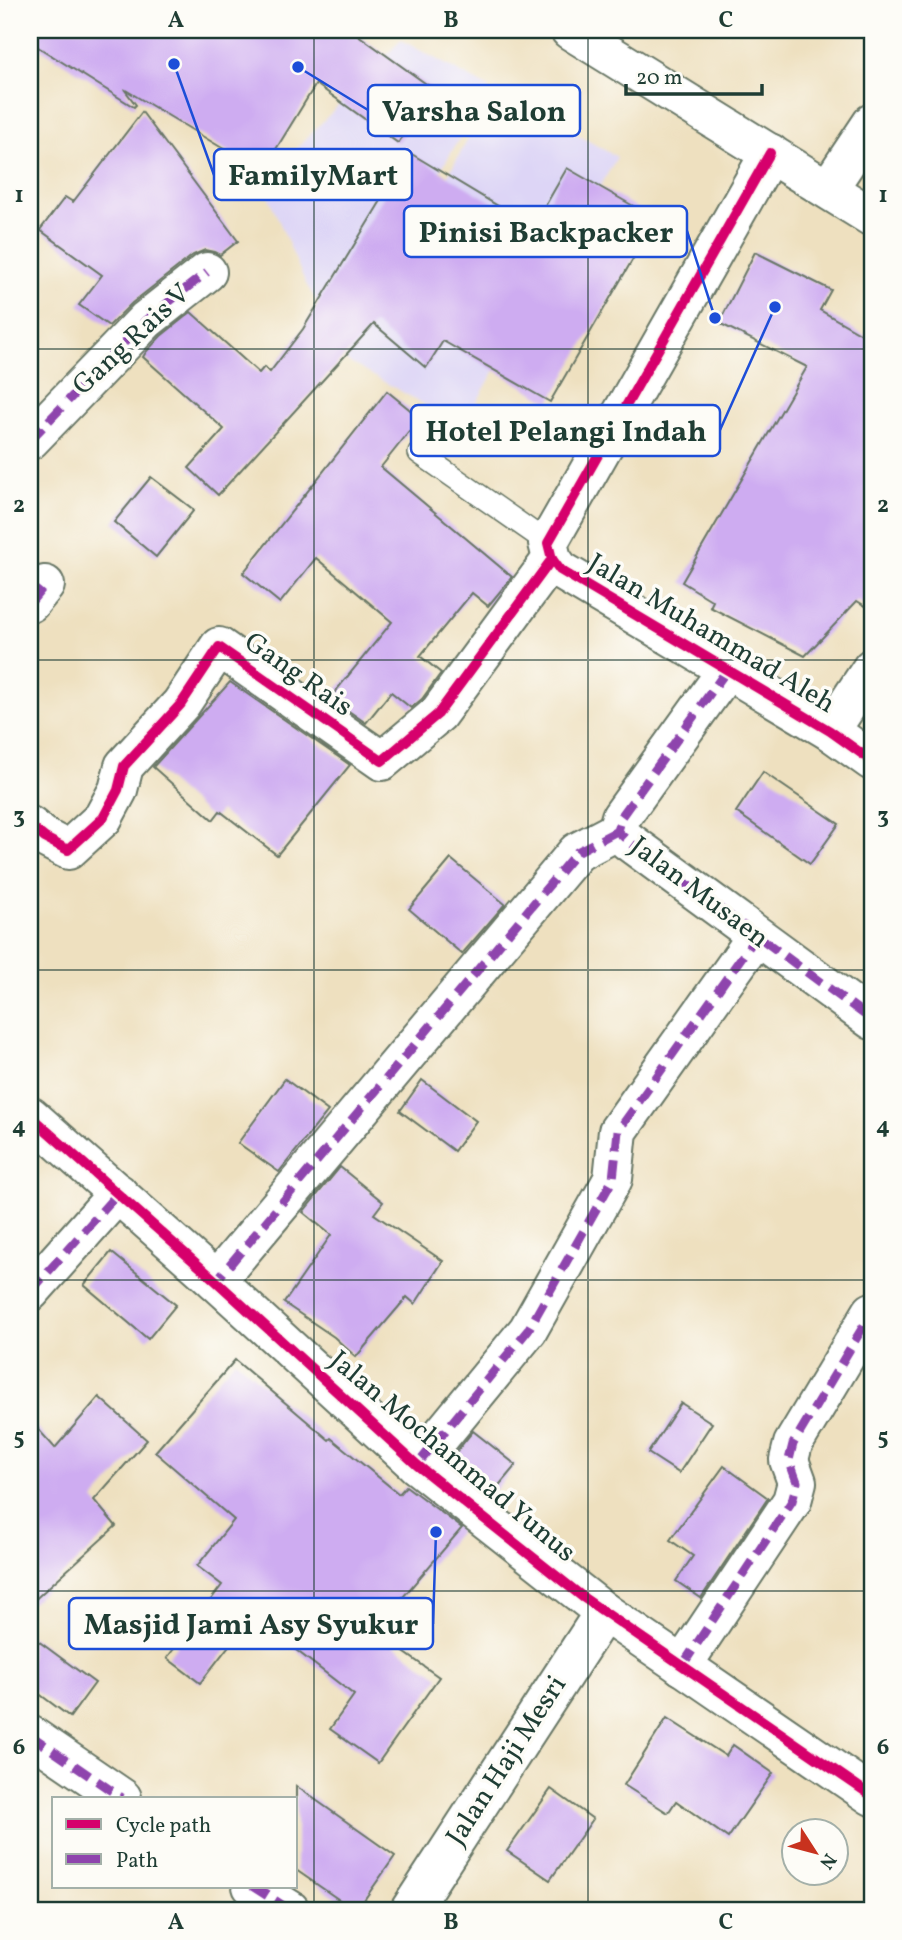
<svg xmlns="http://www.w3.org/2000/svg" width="902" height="1940" font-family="Vollkorn,serif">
	<rect width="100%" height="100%" fill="#fdfcf7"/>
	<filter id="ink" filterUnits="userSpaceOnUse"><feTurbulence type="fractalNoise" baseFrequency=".0143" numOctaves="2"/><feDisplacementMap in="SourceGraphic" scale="14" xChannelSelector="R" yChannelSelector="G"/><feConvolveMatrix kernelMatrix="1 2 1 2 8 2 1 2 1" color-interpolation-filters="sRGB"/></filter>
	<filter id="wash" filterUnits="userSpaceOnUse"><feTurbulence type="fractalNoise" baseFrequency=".00686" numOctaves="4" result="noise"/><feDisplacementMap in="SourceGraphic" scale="28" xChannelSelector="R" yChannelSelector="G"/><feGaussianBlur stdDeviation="1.57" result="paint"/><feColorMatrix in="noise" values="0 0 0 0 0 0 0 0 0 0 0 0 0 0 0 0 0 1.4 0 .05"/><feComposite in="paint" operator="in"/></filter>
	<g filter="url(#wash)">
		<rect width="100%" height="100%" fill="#eee0bf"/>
		<!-- built -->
		<g fill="#ddd5f6">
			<path d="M401,40L489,88L341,340L306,284L263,184Z"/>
			<path d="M496,89L617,157L463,426L345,360Z"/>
		</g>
		<g id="blocks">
			<!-- building -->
			<g fill="#ceacf1">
				<path d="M30,30H351L436,91L398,143L316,84L262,172L124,89L136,105L134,107L30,42Z"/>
				<path d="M142,112L238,241L220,255L214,252L205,250L193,255L132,303L109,326L79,305L102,275L40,230L65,197L73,202Z"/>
				<path d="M410,153L533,227L567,168L656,219L550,402L443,341L426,368L374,324L218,495L189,468L224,429L143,357L146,352L161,336L191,312L259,373L264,367L270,372L303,329Z"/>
				<path d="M755,252L831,290L820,310L872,340V610L857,601L805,656L710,607L713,601L682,582L807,367L719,323Z"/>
				<path d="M387,391L420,418L381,467L512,577L488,606L472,593L420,656L441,673L422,699L411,708L391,692L366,723L330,698L392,622L316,558L280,603L243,573Z"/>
				<path d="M151,477L194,510L156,557L114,522Z"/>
				<path d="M230,682L350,765L277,855L220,811L213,820L153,767Z"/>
				<path d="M763,772L839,824L810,864L736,812Z"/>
				<path d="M451,859L505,904L462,954L409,909Z"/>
				<path d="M285,1079L328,1111L279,1172L238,1143Z"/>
				<path d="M422,1080L476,1121L454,1151L400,1111Z"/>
				<path d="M340,1167L383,1202L374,1214L443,1261L415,1304L407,1297L356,1357L334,1337L284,1303L331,1235L303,1212Z"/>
				<path d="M111,1252L176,1305L148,1339L84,1285Z"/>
				<path d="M235,1360L329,1440L331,1438L399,1494L406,1486L462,1528L374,1631L439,1677L378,1763L330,1729L354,1695L252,1616L200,1683L167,1658L222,1585L197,1566L234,1520L155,1452Z"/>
				<path d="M99,1397L147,1440L94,1500L116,1526L30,1604V1420L55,1448Z"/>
				<path d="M681,1403L712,1423L679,1473L648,1453Z"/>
				<path d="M473,1431L516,1465L491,1495L448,1462Z"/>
				<path d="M724,1466L768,1498L701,1598L676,1581L693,1556L670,1540Z"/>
				<path d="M30,1635L95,1683L70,1717L30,1687Z"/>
				<path d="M667,1718L726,1756L733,1745L773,1773L728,1838L676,1801L668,1813L624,1785Z"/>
				<path d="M296,1786L395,1856L357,1910H354L296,1870Z"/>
				<path d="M551,1789L593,1819L550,1880L507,1851Z"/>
			</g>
		</g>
	</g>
	<g filter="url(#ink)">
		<use href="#blocks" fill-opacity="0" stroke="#677665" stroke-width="2"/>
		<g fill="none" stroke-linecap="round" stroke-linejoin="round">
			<!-- lane casing -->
			<g stroke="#677665" stroke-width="24">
				<path id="lane" d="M419,453L548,543"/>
			</g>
			<!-- street casing -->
			<g stroke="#677665" stroke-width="42">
				<g id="street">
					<path d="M770,153L548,543L552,559L560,570L830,731L872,761"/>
					<path d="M828,189L872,123"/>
					<path d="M30,440L146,320L207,272"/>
					<path d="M30,603L45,585"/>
					<path d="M727,670L621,817L617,831L628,841L872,1020"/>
					<path d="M830,731L872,668"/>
					<path d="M30,826L45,838L68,850L103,818L118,790L124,766L181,704L219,647L382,761L438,714L552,559"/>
					<path d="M30,1116L216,1281L417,1465L604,1612L410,1910"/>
					<path d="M216,1281L577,852L617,831"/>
					<path d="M30,1292L118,1193"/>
					<path d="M417,1465L528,1330L613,1179L618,1131L756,937"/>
					<path d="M682,1666L792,1501L797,1482L789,1460L793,1444L872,1312"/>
					<path d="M30,1735L122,1798"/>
					<path d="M252,1886L290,1910"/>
				</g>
			</g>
			<!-- secondary casing -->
			<g stroke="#677665" stroke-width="42">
				<path id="secondary" d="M604,1612L872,1796"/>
			</g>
			<!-- primary casing -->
			<g stroke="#677665" stroke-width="42">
				<path id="primary" d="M570,30L872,217"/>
			</g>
			<!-- lane -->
			<use href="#lane" stroke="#fff" stroke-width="21"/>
			<!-- street -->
			<use href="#street" stroke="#fff" stroke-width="38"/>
			<!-- secondary -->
			<use href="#secondary" stroke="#fff" stroke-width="38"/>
			<!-- primary -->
			<use href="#primary" stroke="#fff" stroke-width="38"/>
			<!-- quiet -->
			<g stroke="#8e44ad" stroke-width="9" stroke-dasharray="18 9" stroke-linecap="butt">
				<path d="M30,440L146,320L207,272"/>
				<path d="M30,603L45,585"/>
				<path d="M727,670L621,817L617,831L628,841L872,1020"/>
				<path d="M211,1277L216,1281L577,852L617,831"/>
				<path d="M30,1292L118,1193"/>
				<path d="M417,1465L528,1330L613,1179L618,1131L756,937"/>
				<path d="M682,1666L792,1501L797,1482L789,1460L793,1444L872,1312"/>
				<path d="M30,1735L122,1798"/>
				<path d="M252,1886L290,1910"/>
			</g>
			<!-- cycleway casing -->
			<g stroke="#fdfcf7" stroke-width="15">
				<g id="cycleway">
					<path d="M770,153L548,543L552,559L560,570L830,731L872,761"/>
					<path d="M30,826L45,838L68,850L103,818L118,790L124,766L181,704L219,647L382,761L438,714L552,559"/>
					<path d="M30,1116L216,1281L417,1465L584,1598L872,1796"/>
				</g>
			</g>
			<!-- cycleway -->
			<use href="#cycleway" stroke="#d6006c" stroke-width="10"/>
		</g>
	</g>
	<!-- grid -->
	<path fill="none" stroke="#1f3d34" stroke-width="2" stroke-opacity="0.55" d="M314,30V1910M588,30V1910M30,349H872M30,660H872M30,970H872M30,1280H872M30,1591H872"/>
	<g text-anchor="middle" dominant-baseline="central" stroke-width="7" stroke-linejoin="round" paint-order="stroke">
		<!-- street labels -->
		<g font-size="28" fill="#1f3d34" stroke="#fdfcf7">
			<text transform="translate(132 340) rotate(-43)">Gang Rais V</text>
			<text transform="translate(711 634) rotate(31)">Jalan Muhammad Aleh</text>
			<text transform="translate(298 675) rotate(35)">Gang Rais</text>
			<text transform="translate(699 893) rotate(37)">Jalan Musaen</text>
			<text transform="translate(452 1457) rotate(40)">Jalan Mochammad Yunus</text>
			<text transform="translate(507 1761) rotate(-57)">Jalan Haji Mesri</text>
		</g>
	</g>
	<!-- callouts -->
	<path fill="none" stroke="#1d4ed8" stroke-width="2.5" d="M298 67L368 110M174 64L214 175M715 318L687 231M775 307L720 430M436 1532L433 1624"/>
	<g fill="#1d4ed8" stroke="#fdfcf7" stroke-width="2.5">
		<circle cx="298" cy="67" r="7"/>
		<circle cx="174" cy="64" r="7"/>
		<circle cx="715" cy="318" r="7"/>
		<circle cx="775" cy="307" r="7"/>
		<circle cx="436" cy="1532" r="7"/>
	</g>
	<g fill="#fdfcf7" stroke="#1d4ed8" stroke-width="2.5">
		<rect x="368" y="85" width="212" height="51" rx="7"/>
		<rect x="214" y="149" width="198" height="51" rx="7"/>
		<rect x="404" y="206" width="283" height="51" rx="7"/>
		<rect x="411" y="405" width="309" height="51" rx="7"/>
		<rect x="69" y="1598" width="364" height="51" rx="7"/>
	</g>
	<g font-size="30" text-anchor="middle" font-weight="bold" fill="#1f3d34">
		<text x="474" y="121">Varsha Salon</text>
		<text x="313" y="185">FamilyMart</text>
		<text x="546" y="242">Pinisi Backpacker</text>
		<text x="566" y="441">Hotel Pelangi Indah</text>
		<text x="251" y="1634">Masjid Jami Asy Syukur</text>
	</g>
	<!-- margin -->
	<rect width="902" height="1940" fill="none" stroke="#fdfcf7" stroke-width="77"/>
	<!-- legend -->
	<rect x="52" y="1797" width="245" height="91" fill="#fdfcf7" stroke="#a4b0a9" stroke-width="2"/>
	<rect x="66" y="1819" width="35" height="10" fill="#d6006c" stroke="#a4b0a9" stroke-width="2"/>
	<text x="116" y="1832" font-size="21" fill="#1f3d34">Cycle path</text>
	<rect x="66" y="1854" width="35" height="10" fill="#8e44ad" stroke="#a4b0a9" stroke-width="2"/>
	<text x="116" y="1867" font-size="21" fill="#1f3d34">Path</text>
	<!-- north arrow -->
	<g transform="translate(815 1852) rotate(126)"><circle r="33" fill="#fdfcf7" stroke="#a4b0a9" stroke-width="2"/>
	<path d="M0-5L12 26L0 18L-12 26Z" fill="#c8321e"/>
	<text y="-10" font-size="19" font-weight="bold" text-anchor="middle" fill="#1f3d34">N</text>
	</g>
	<!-- scale -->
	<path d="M626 84v10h136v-10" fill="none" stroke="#1f3d34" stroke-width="3.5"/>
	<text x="636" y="84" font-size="21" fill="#1f3d34" stroke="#fdfcf7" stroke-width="5" paint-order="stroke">20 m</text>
	<rect x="38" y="38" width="826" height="1864" fill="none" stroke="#1f3d34" stroke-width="2.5"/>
	<g font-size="23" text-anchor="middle" font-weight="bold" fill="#1f3d34">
		<text x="176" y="27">A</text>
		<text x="451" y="27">B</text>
		<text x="726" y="27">C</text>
		<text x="19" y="202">1</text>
		<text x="883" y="202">1</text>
		<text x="19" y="512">2</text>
		<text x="883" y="512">2</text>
		<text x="19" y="823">3</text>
		<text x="883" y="823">3</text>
		<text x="19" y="1133">4</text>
		<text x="883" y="1133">4</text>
		<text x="19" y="1444">5</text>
		<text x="883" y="1444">5</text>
		<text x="19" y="1754">6</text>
		<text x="883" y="1754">6</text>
		<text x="176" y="1929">A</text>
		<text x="451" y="1929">B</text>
		<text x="726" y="1929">C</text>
	</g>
</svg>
